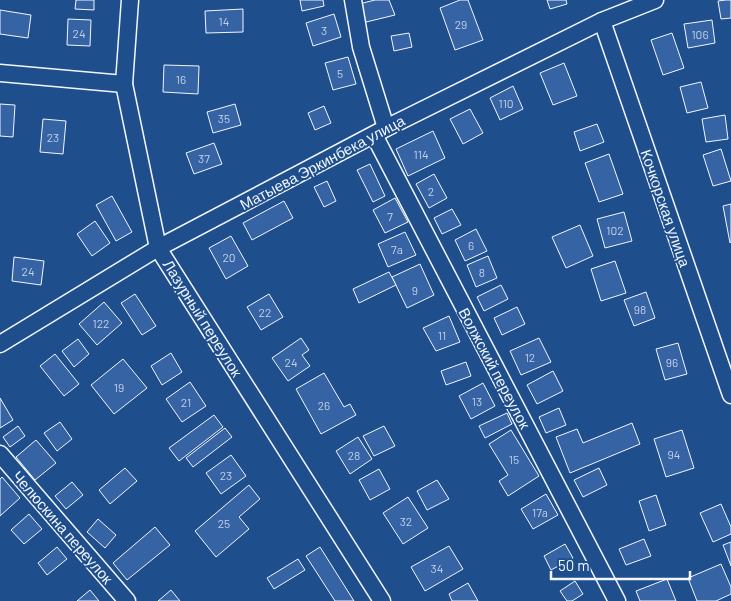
<svg xmlns="http://www.w3.org/2000/svg" width="731" height="601" font-family="Barlow,sans-serif">
	<rect width="100%" height="100%" fill="#1f4e8c"/>
	<!-- building -->
	<g fill="#3563a3" stroke="#f2f6ff">
		<path d="M76,0H94V10L75,9Z"/>
		<path d="M300,0H323L324,6L302,11Z"/>
		<path d="M375,0H389L395,15L362,23L359,4Z"/>
		<path d="M460,0H468L483,40L455,50L440,8Z"/>
		<path d="M547,0H566L567,4L550,9Z"/>
		<path d="M726,0H731V18L721,19L718,1Z"/>
		<path d="M243,9V32L206,33L205,11Z"/>
		<path d="M0,10L31,15L28,38L0,34Z"/>
		<path d="M334,14L341,37L313,46L306,23Z"/>
		<path d="M68,19L91,20L90,46L67,45Z"/>
		<path d="M712,20L715,43L688,48L684,24Z"/>
		<path d="M409,33L412,47L394,51L391,36Z"/>
		<path d="M672,33L684,68L663,75L651,40Z"/>
		<path d="M348,57L356,84L333,90L325,63Z"/>
		<path d="M564,63L577,96L553,105L540,73Z"/>
		<path d="M164,65L199,66L198,94L163,92Z"/>
		<path d="M701,82L708,108L687,113L680,87Z"/>
		<path d="M513,86L523,109L500,120L490,98Z"/>
		<path d="M0,104L15,105L13,137L0,136Z"/>
		<path d="M235,104L241,125L213,133L207,112Z"/>
		<path d="M324,106L331,123L315,130L308,113Z"/>
		<path d="M470,109L483,133L463,144L450,119Z"/>
		<path d="M725,115L728,139L706,142L702,119Z"/>
		<path d="M43,119L66,121L63,154L40,152Z"/>
		<path d="M597,124L604,142L580,151L574,132Z"/>
		<path d="M433,131L445,158L408,176L396,149Z"/>
		<path d="M214,143L222,164L194,174L186,153Z"/>
		<path d="M721,149L731,181L713,186L703,155Z"/>
		<path d="M609,154L623,194L599,202L585,163Z"/>
		<path d="M370,164L385,196L373,202L357,170Z"/>
		<path d="M434,174L447,198L429,208L416,184Z"/>
		<path d="M327,181L336,201L324,207L314,187Z"/>
		<path d="M112,196L132,232L116,241L96,205Z"/>
		<path d="M395,198L408,222L385,233L373,210Z"/>
		<path d="M284,201L293,218L252,240L243,223Z"/>
		<path d="M731,204V242L730,243L723,206Z"/>
		<path d="M452,209L461,225L442,234L434,218Z"/>
		<path d="M624,212L632,241L605,248L597,219Z"/>
		<path d="M95,221L110,243L92,256L77,234Z"/>
		<path d="M580,225L593,256L566,268L552,237Z"/>
		<path d="M476,229L487,251L465,261L455,240Z"/>
		<path d="M405,232L416,255L388,267L378,244Z"/>
		<path d="M231,236L248,266L226,279L209,248Z"/>
		<path d="M488,256L497,278L476,287L467,265Z"/>
		<path d="M14,257L44,261L41,285L12,281Z"/>
		<path d="M615,261L626,293L601,301L591,269Z"/>
		<path d="M420,264L434,295L407,308L392,277Z"/>
		<path d="M389,272L396,285L359,303L353,289Z"/>
		<path d="M501,285L508,299L484,311L477,297Z"/>
		<path d="M646,292L655,318L634,326L624,300Z"/>
		<path d="M135,294L156,326L142,335L121,303Z"/>
		<path d="M269,294L283,317L261,330L247,307Z"/>
		<path d="M104,302L122,323L97,345L79,324Z"/>
		<path d="M517,307L525,324L502,335L494,318Z"/>
		<path d="M449,316L460,342L436,351L423,328Z"/>
		<path d="M301,338L309,350L302,355L310,366L288,381L272,358Z"/>
		<path d="M539,338L551,362L521,375L510,351Z"/>
		<path d="M78,339L89,354L74,367L62,351Z"/>
		<path d="M678,343L687,374L665,380L656,349Z"/>
		<path d="M171,353L182,372L162,385L151,366Z"/>
		<path d="M55,354L79,384L64,396L40,366Z"/>
		<path d="M123,359L147,388L114,414L91,385Z"/>
		<path d="M466,362L471,376L446,385L441,371Z"/>
		<path d="M553,371L563,391L537,404L527,385Z"/>
		<path d="M324,373L344,407L350,404L356,415L321,434L296,389Z"/>
		<path d="M190,382L206,406L182,422L166,399Z"/>
		<path d="M483,383L495,406L471,419L459,396Z"/>
		<path d="M0,398L13,420L0,428Z"/>
		<path d="M559,408L566,425L546,433L539,417Z"/>
		<path d="M507,413L512,424L485,438L479,426Z"/>
		<path d="M214,415L223,427L179,461L169,448Z"/>
		<path d="M60,422L72,439L57,451L44,433Z"/>
		<path d="M632,423L640,444L570,473L556,437L577,429L583,443Z"/>
		<path d="M18,426L25,436L10,447L3,437Z"/>
		<path d="M384,426L395,446L374,456L363,436Z"/>
		<path d="M225,428L232,437L193,467L186,458Z"/>
		<path d="M511,430L539,476L508,496L499,481L508,475L489,444Z"/>
		<path d="M682,430L694,468L666,477L654,439Z"/>
		<path d="M358,437L372,459L350,474L336,451Z"/>
		<path d="M36,440L56,463L35,480L16,457Z"/>
		<path d="M231,455L246,476L221,494L206,473Z"/>
		<path d="M125,468L137,481L110,504L99,490Z"/>
		<path d="M599,468L607,485L583,497L574,480Z"/>
		<path d="M379,469L390,489L370,500L359,480Z"/>
		<path d="M2,477L20,498L0,516V479Z"/>
		<path d="M437,480L449,499L427,510L417,491Z"/>
		<path d="M72,482L83,495L66,509L55,496Z"/>
		<path d="M249,485L260,499L239,517L249,529L216,557L195,531Z"/>
		<path d="M546,494L558,515L533,529L521,509Z"/>
		<path d="M656,495L666,525L649,531L639,501Z"/>
		<path d="M408,497L428,528L403,544L383,513Z"/>
		<path d="M721,504L731,527V534L713,542L700,513Z"/>
		<path d="M29,514L42,529L24,544L11,530Z"/>
		<path d="M98,519L116,535L105,548L87,532Z"/>
		<path d="M155,527L170,545L127,580L113,563Z"/>
		<path d="M644,539L651,556L626,565L619,549Z"/>
		<path d="M731,542V566L723,545Z"/>
		<path d="M565,544L573,558L551,570L544,556Z"/>
		<path d="M449,546L463,569L425,591L411,567Z"/>
		<path d="M57,547L67,559L47,575L38,563Z"/>
		<path d="M320,547L354,601H335L306,556Z"/>
		<path d="M298,559L305,570L274,589L267,578Z"/>
		<path d="M721,564L731,587V594L716,601H697L688,578Z"/>
		<path d="M667,579L676,601H640L636,591Z"/>
		<path d="M575,581L583,594L572,601H567L560,591Z"/>
		<path d="M468,583L478,601H452L449,594Z"/>
		<path d="M90,590L99,601H77Z"/>
		<path d="M171,590L180,601H158Z"/>
	</g>
	<g fill="none" stroke-linecap="round" stroke-linejoin="round">
		<!-- street casing -->
		<g stroke="#f2f6ff" stroke-width="19">
			<g id="street">
				<path d="M130,0L124,84L158,248L382,601"/>
				<path d="M353,0L361,47L386,128"/>
				<path d="M602,21L731,395"/>
				<path d="M0,73L124,84"/>
				<path d="M374,135L617,601"/>
				<path d="M0,344L158,248L386,128L602,21L655,0"/>
				<path d="M0,454L127,601"/>
			</g>
		</g>
		<!-- street -->
		<use href="#street" stroke="#1f4e8c" stroke-width="16"/>
	</g>
	<g text-anchor="middle" dominant-baseline="central" stroke-width="4" stroke-linejoin="round" paint-order="stroke">
		<!-- number labels -->
		<g font-size="12" fill="#c3d1e8">
			<text x="224" y="21">14</text>
			<text x="461" y="24">29</text>
			<text x="324" y="30">3</text>
			<text x="79" y="33">24</text>
			<text x="700" y="34">106</text>
			<text x="340" y="73">5</text>
			<text x="181" y="79">16</text>
			<text x="506" y="103">110</text>
			<text x="224" y="118">35</text>
			<text x="53" y="137">23</text>
			<text x="421" y="154">114</text>
			<text x="204" y="158">37</text>
			<text x="431" y="191">2</text>
			<text x="390" y="216">7</text>
			<text x="615" y="230">102</text>
			<text x="471" y="245">6</text>
			<text x="397" y="249">7a</text>
			<text x="229" y="257">20</text>
			<text x="28" y="271">24</text>
			<text x="482" y="272">8</text>
			<text x="415" y="290">9</text>
			<text x="640" y="309">98</text>
			<text x="265" y="312">22</text>
			<text x="101" y="323">122</text>
			<text x="442" y="335">11</text>
			<text x="530" y="357">12</text>
			<text x="291" y="362">24</text>
			<text x="672" y="362">96</text>
			<text x="119" y="387">19</text>
			<text x="477" y="401">13</text>
			<text x="186" y="402">21</text>
			<text x="324" y="405">26</text>
			<text x="674" y="454">94</text>
			<text x="354" y="455">28</text>
			<text x="514" y="459">15</text>
			<text x="226" y="475">23</text>
			<text x="540" y="512">17a</text>
			<text x="406" y="521">32</text>
			<text x="224" y="523">25</text>
			<text x="437" y="568">34</text>
		</g>
		<!-- street labels -->
		<g font-size="15" fill="#f2f6ff" stroke="#1f4e8c">
			<text transform="translate(322 162) rotate(-28)">Матыева Эркинбека улица</text>
			<text transform="translate(666 208) rotate(71)">Кочкорская улица</text>
			<text transform="translate(203 318) rotate(58)">Лазурный переулок</text>
			<text transform="translate(495 368) rotate(62)">Волжский переулок</text>
			<text transform="translate(63 527) rotate(49)">Челюскина переулок</text>
		</g>
	</g>
	<!-- scale -->
	<path d="M551 571v8h139v-8" fill="none" stroke="#f2f6ff" stroke-width="2.5"/>
	<text x="558" y="571" font-size="15" fill="#f2f6ff" stroke="#1f4e8c" stroke-width="4" paint-order="stroke">50 m</text>
</svg>
